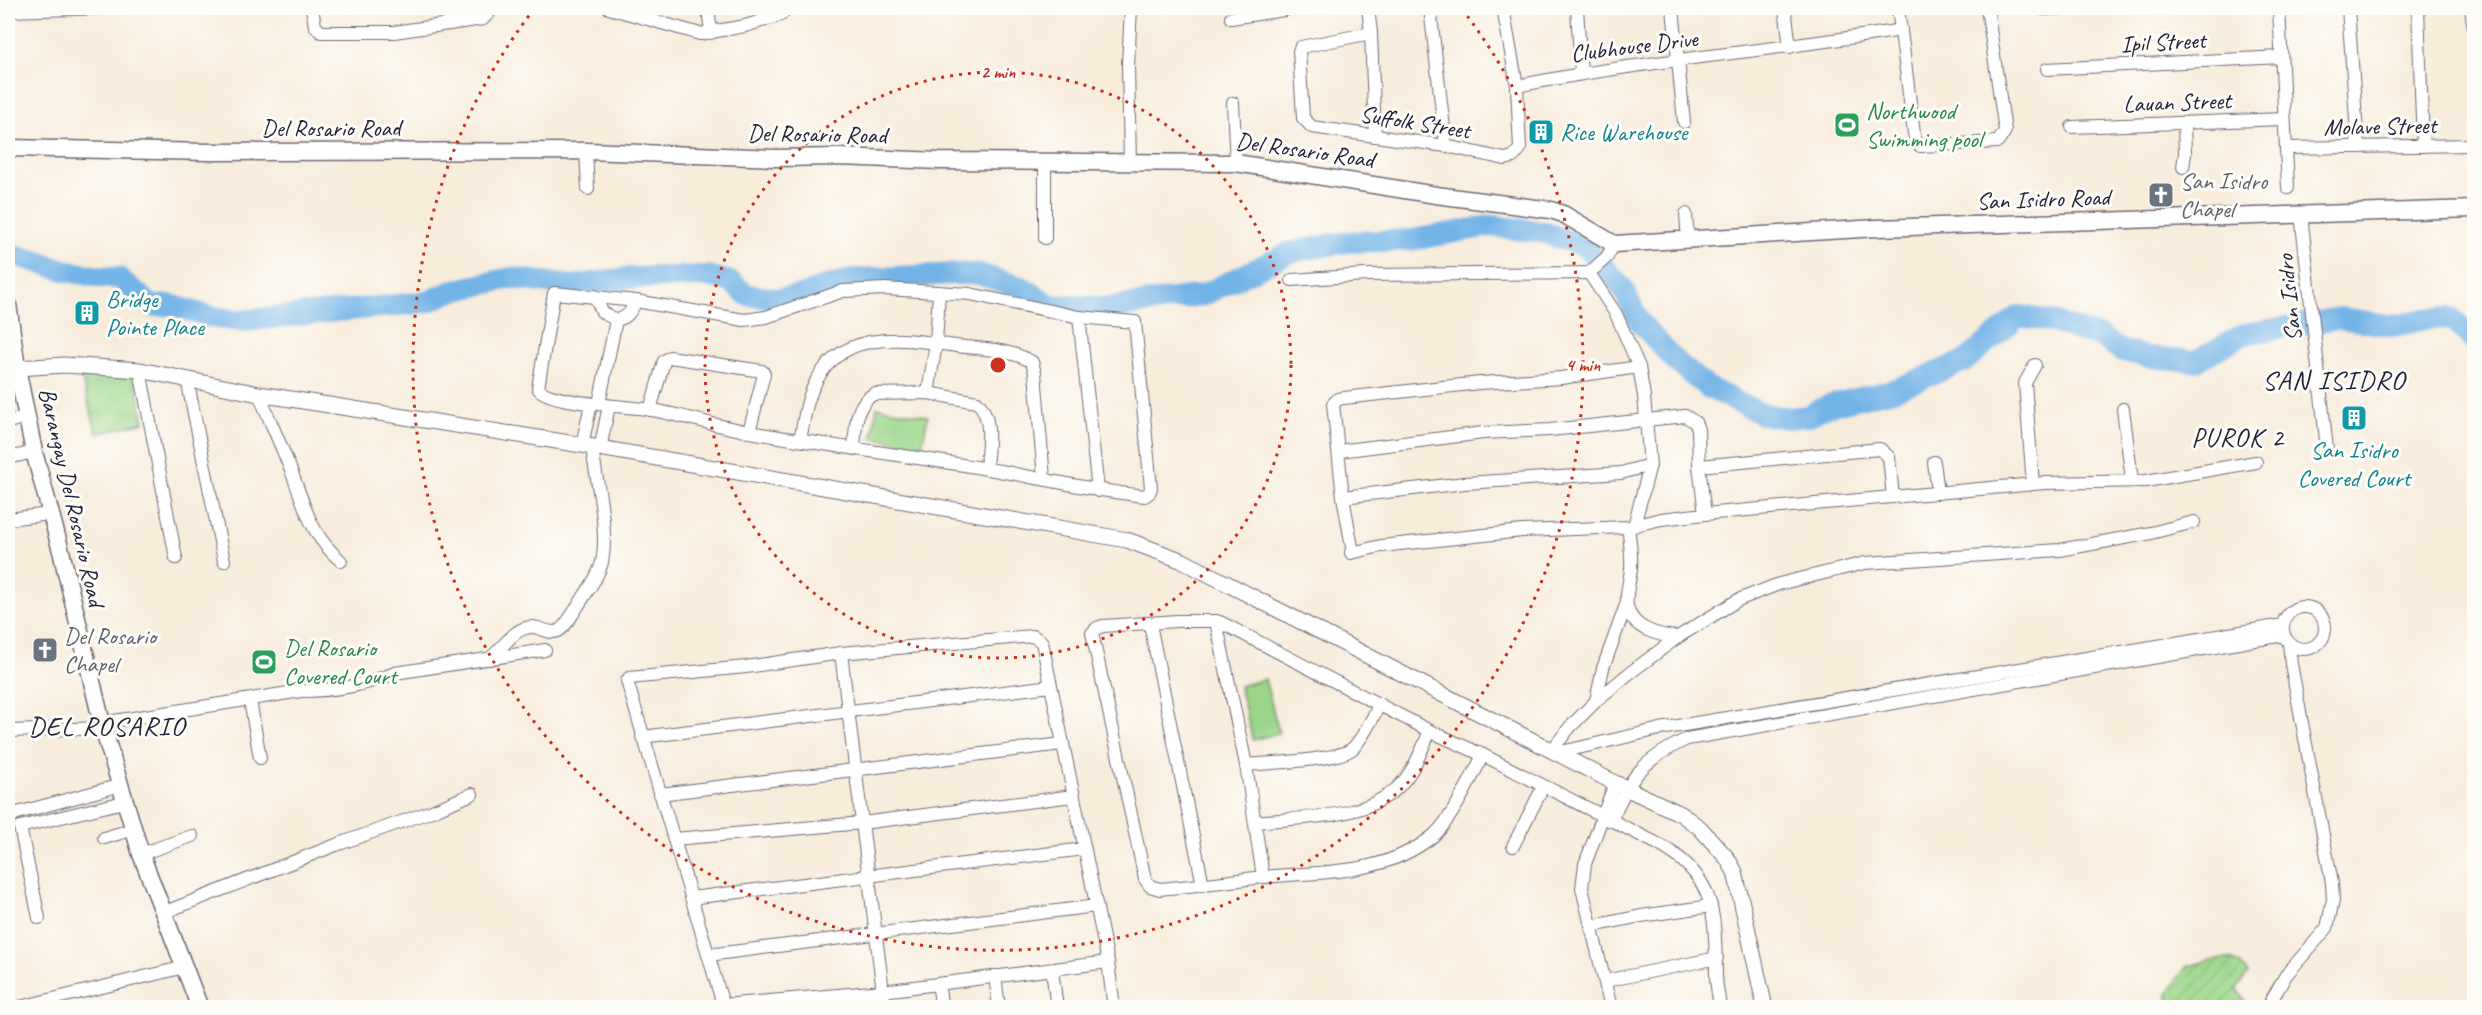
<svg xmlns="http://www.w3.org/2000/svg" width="2482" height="1015" font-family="Caveat,sans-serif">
	<defs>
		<pattern id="grass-tufts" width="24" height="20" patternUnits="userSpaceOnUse" patternTransform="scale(1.5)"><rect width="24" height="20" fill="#9ad589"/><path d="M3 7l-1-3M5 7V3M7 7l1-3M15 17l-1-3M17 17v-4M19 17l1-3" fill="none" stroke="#84b777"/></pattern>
		<pattern id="garden-furrows" width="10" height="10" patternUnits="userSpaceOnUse" patternTransform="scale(1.5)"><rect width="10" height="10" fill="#9ad589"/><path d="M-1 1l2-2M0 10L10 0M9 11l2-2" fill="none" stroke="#84b777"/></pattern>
	</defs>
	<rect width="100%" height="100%" fill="#fdfcf7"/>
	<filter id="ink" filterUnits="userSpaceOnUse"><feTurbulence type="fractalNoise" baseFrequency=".0167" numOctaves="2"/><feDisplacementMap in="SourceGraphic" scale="12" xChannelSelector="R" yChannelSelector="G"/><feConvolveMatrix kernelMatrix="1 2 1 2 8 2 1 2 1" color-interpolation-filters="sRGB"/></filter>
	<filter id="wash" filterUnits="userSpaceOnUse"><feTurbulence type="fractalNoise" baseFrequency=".008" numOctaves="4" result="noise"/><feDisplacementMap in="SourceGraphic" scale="24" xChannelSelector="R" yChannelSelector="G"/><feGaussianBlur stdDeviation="1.35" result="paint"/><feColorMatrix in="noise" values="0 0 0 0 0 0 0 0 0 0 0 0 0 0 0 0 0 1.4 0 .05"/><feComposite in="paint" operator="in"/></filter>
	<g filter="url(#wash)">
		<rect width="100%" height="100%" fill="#f8ecdb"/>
		<!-- grass -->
		<path fill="url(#grass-tufts)" stroke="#5e7c62" stroke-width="1.5" d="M81,376L135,377L144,422L97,434Z"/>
		<!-- garden -->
		<path fill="url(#garden-furrows)" stroke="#5e7c62" stroke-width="1.5" d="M2230,959L2241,965L2248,974L2236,989L2245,1000L2238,1007H2168V993L2186,967L2210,960Z"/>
		<!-- pitch -->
		<g fill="#9ad589" stroke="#5e7c62" stroke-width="1.5">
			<path d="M877,407L928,416L922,446L872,438Z"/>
			<path d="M1265,679L1279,733L1253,740L1239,686Z"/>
		</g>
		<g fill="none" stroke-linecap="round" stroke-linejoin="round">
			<!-- river -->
			<path stroke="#73b4e7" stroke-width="22" d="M8,253L67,271L100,277L119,278L152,306L171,305L212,317L241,321L427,302L452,291L511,278L572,286L628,278L709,276L731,282L747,295L778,299L804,295L825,286L856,279L954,274H979L1024,288L1050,305L1108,308L1203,295L1291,252L1346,242L1411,240L1490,226L1542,232L1584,246L1622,287L1639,321L1674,360L1707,387L1762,414L1789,418L1808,416L1827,406L1893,390L1965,361L2019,316L2050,321L2101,337L2120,350L2147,357L2196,361L2244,334L2340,318L2394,326L2425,319L2452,318L2474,341"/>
		</g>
	</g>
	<g filter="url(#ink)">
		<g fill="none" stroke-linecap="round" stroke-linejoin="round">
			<!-- minor casing -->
			<g stroke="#6d6973" stroke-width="14">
				<g id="minor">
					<path d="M312,8L315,26L321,32H394L483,19L489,13L491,8"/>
					<path d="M609,8L700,34L745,26L775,17L782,14L785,8"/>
					<path d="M708,8L711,33"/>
					<path d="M1368,8L1371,33L1375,136"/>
					<path d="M1430,8L1446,146"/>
					<path d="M1577,8L1581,73"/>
					<path d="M1673,8L1684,122"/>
					<path d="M1785,8L1790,47"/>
					<path d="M1898,8L1914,133L1916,143L1920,146L1998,142L2005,131L1987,8"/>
					<path d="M2279,8L2288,188"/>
					<path d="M2348,8L2358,147"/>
					<path d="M2418,8L2423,146"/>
					<path d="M2471,8L2474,30"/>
					<path d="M2043,9L2076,8"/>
					<path d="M8,11L107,8"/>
					<path d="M1231,18L1284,10L1289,8"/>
					<path d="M1371,33L1301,47L1299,51L1303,118L1312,127L1446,146L1505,159L1513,157L1520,149L1517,86L1503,8"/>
					<path d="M2047,69L2281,57"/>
					<path d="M1517,86C1643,60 1773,51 1901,30"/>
					<path d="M1233,103L1236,163"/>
					<path d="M2072,127L2284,119"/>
					<path d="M2287,148L2474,145"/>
					<path d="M586,151L588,189"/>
					<path d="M1130,164L1128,65L1131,8"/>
					<path d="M2183,167L2185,154L2184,124"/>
					<path d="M1686,214L1688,241"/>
					<path d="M2301,214L2327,449"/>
					<path d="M1045,238V162"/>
					<path d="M1589,273L1616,314L1639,367"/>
					<path d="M1292,280L1366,275L1589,273L1607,257L1614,244"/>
					<path d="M885,289L970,294L1079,317L1135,322L1151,488L1149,493L1145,496C1092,491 1041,478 988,469C909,456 829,446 750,432C717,426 685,416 652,410C631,406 548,404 538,388L554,293L636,301L744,320L766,317L843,291Z"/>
					<path d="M595,296L602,312L616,320C628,318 631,311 636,301"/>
					<path d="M1079,317L1098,491"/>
					<path d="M140,370L176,558"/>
					<path d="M187,379L224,561"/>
					<path d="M928,393L936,343L939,292"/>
					<path d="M259,394C269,419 280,443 290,468C305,505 309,534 341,561"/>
					<path d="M599,404L616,320"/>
					<path d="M2123,409L2132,480"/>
					<path d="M650,410L664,361L670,357L762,371L764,374L749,432"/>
					<path d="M8,422L27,417"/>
					<path d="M800,439C804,423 805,405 812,390C838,327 901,338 956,346C981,349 1011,349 1032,362L1035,373L1044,478"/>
					<path d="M582,445L591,404"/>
					<path d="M854,448C856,429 854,404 874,394L928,393L977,402C994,417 987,448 986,469"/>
					<path d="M600,449L609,406"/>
					<path d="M1339,451L1483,433L1550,430L1685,416L1695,422L1698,429L1699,466L1705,514"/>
					<path d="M8,458L34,452"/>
					<path d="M1934,462L1938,493"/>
					<path d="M1699,466L1880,449L1889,457L1893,497"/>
					<path d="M2033,484L2025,383L2035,365"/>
					<path d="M1343,497L1465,483L1621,473L1650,465"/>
					<path d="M8,519L50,514"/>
					<path d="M1634,526L1650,465L1644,396L1639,367L1561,378L1480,383L1344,398L1338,399L1333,404L1343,497L1352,547L1351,553L1381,546L1522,531L1628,527L1661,519L1705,514L2045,483L2146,481L2256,462"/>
					<circle cx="2304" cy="628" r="21"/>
					<path d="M1177,621H1216L1222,623L1430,731L1483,755C1472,777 1451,821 1433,836C1383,876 1324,871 1264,877C1229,881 1194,886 1160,889L1150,886L1145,879L1092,633L1097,628L1103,626Z"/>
					<path d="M1216,621L1246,765L1263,877"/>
					<path d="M1150,624L1203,885"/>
					<path d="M1678,637L1738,600L1779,584L1865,563L2060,550L2151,533L2194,522"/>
					<path d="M841,653L885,1008"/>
					<path d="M489,659C503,649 513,628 531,627C540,626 548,635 558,631C566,627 573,613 578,606C586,593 599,576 602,562C609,529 596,481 592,447"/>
					<path d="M250,700L260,758"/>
					<path d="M1596,701L1627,675L1678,637C1659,636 1631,629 1627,606C1625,595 1630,580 1631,569C1632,555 1630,541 1628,527"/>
					<path d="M102,723L301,691C335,691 364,686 395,673L545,650"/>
					<path d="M8,731L103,728"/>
					<path d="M642,737L1051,686"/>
					<path d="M1552,750L1570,727L1596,701L1603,668L1626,605"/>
					<path d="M1557,753L1660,729L2283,625"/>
					<path d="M1483,755L1658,844C1717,876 1715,915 1716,975C1716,986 1719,997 1720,1008"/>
					<path d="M1246,765C1267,763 1340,761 1353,748C1364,737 1372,718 1380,704"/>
					<path d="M660,794L1062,744"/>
					<path d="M8,821L14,814L121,785"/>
					<path d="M1611,821C1630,776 1643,760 1687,739L2284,635"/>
					<path d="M1256,822C1301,817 1369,820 1401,784C1415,769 1422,749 1430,731"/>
					<path d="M104,838L134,829"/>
					<path d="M674,839L862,823L1073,796"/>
					<path d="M1513,846L1543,787"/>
					<path d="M141,854L192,836"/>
					<path d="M691,898L1084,849"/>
					<path d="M165,912L336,845L432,811L472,794"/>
					<path d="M39,918L20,827L124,802"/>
					<path d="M1593,926L1641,916L1711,906"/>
					<path d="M708,955L1096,906"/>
					<path d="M1108,962L1114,1008"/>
					<path d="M1052,970L1057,1008"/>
					<path d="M995,976L999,1008"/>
					<path d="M1605,981L1717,958"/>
					<path d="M938,984L942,1008"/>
					<path d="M723,1005L883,991L1108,962L1042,642L1033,636L841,653L746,667L629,678L627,681L724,1008"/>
					<path d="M16,1008L185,967"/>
					<path d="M1611,1008L1582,888L1585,864L1615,783"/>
					<path d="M2267,1008L2286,975L2327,928L2333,900L2332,883L2291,664L2289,643"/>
				</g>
			</g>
			<!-- tertiary casing -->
			<g stroke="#6d6973" stroke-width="17">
				<path id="tertiary" d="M17,368L65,365L140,370L259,394L582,445L1127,540L1183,561L1615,783L1681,814L1700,828L1727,858L1735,872L1765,1008"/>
			</g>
			<!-- secondary casing -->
			<g stroke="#6d6973" stroke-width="19">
				<g id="secondary">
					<path d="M8,148L211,152L586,151L775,158L840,157L940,161L1236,163L1436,195L1551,210L1563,214L1614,244L1877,228L2474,209"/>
					<path d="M8,304L17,368L34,452L61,551L103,728L141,854L200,1008"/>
				</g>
			</g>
			<!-- minor -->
			<use href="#minor" stroke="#fff" stroke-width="12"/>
			<!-- tertiary -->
			<use href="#tertiary" stroke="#fff" stroke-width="15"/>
			<!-- secondary -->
			<use href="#secondary" stroke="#fff" stroke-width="16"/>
		</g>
	</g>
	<!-- distance rings -->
	<g fill="none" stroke="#c8321e" stroke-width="3" stroke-dasharray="3 6">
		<circle cx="998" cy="365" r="293"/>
		<path d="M1462 9A585 585 0 1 1 534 9"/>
	</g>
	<!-- icons -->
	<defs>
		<g id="stadium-square" transform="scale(1.35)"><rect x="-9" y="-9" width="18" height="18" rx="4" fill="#2e9e5b" stroke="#fdfcf7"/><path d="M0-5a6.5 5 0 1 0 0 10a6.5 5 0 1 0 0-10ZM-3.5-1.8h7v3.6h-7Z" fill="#fff"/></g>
		<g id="building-square" transform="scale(1.35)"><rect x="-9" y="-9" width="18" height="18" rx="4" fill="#0f9aa8" stroke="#fdfcf7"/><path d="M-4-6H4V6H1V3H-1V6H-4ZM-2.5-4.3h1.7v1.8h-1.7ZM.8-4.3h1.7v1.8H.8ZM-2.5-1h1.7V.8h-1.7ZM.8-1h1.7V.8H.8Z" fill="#fff"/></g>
		<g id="church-square" transform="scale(1.35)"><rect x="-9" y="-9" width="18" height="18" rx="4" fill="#6b7280" stroke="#fdfcf7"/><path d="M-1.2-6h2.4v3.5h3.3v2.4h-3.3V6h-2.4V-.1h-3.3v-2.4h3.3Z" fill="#fff"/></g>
	</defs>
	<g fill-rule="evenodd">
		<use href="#stadium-square" x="1847" y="125"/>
		<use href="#building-square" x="1541" y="132"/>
		<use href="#church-square" x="2161" y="195"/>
		<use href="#building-square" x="87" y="313"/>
		<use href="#building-square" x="2354" y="418"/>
		<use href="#church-square" x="45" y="650"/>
		<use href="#stadium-square" x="264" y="662"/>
	</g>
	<g text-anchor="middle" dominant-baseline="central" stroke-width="6" stroke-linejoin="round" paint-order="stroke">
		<!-- street labels -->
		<g font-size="24" fill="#22223b" stroke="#fdfcf7">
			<text transform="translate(2163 42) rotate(-3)">Ipil Street</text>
			<text transform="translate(1634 46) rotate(-7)">Clubhouse Drive</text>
			<text transform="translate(2177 102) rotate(-2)">Lauan Street</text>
			<text transform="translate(1415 122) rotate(9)">Suffolk Street</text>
			<text transform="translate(2380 126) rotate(-1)">Molave Street</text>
			<text x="331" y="128">Del Rosario Road</text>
			<text transform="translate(817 134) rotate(1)">Del Rosario Road</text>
			<text transform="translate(1305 150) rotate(8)">Del Rosario Road</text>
			<text transform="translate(2043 199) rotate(-2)">San Isidro Road</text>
			<text transform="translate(2289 298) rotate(-96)">San Isidro</text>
			<text transform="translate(72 497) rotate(77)">Barangay Del Rosario Road</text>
		</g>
		<!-- leisure labels -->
		<g font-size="24" fill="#27864d" stroke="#fdfcf7" text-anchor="start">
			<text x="1866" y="111">Northwood<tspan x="1866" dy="28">Swimming pool</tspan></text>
			<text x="284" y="648">Del Rosario<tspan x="284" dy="28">Covered Court</tspan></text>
		</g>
		<!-- culture labels -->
		<g font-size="24" fill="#0d838f" stroke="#fdfcf7" text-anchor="start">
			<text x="1560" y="132">Rice Warehouse</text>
			<text x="106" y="299">Bridge<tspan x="106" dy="28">Pointe Place</tspan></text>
			<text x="2354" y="450" text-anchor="middle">San Isidro<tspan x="2354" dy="28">Covered Court</tspan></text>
		</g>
		<!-- worship labels -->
		<g font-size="24" fill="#5b616d" stroke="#fdfcf7" text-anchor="start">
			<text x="2180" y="181">San Isidro<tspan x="2180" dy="28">Chapel</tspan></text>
			<text x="64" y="636">Del Rosario<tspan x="64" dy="28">Chapel</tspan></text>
		</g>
		<!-- neighbourhood labels -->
		<g font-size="26" letter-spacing="1.5" fill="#22223b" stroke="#fdfcf7">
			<text x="2238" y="437">PUROK 2</text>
		</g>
		<!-- quarter labels -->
		<g font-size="27" letter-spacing="1.5" fill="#22223b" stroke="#fdfcf7">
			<text x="2334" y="380">SAN ISIDRO</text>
			<text x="107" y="726">DEL ROSARIO</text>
		</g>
	</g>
	<circle cx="998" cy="365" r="9" fill="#c8321e" stroke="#fdfcf7" stroke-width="3"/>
	<g font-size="18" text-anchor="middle" font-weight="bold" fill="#c8321e" stroke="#fdfcf7" stroke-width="6" stroke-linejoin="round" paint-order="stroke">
		<text x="998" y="78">2 min</text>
		<text x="1583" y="371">4 min</text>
	</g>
	<!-- margin -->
	<rect width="2482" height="1015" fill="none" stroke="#fdfcf7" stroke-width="30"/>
</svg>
